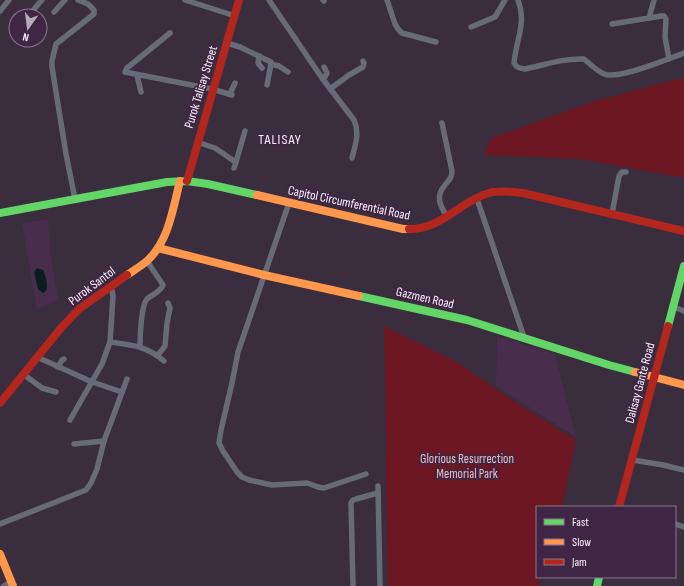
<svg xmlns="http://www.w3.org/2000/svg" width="684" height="586" font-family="'Sofia Sans Condensed',sans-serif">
	<rect width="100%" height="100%" fill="#3a2d3d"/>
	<!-- built -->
	<g fill="#492d4d">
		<path d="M48,219L50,251L58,300L37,309L22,223Z"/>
		<path d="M497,336L555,354L576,437L496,386Z"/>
	</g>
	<!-- green -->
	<g fill="#6c1721">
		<path d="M678,79H684V178L580,159L484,155L491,138L595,101Z"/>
		<path d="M384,326L457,362L509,398L576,440L562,507H537V577H541L538,586H388Z"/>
	</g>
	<!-- water -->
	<path fill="#0a1d1f" d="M37,268L43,270C46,277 48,284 46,291L43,293L38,289L34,272Z"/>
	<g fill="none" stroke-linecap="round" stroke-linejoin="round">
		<!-- street -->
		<g stroke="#676b78" stroke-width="5.5">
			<path d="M185,0L235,16"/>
			<path d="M269,0L322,78L354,120C360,133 355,146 352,158"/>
			<path d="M323,0L324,1"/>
			<path d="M387,0L395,24L398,29L402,33L436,42"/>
			<path d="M518,0C527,23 516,39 514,63C517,68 519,68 525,69C544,65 564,58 584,59C590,64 597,71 604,74C618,80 668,59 684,53"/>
			<path d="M0,11L9,0"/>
			<path d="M54,12L65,0"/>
			<path d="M28,16L42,0"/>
			<path d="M649,18L661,16H664L666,19L665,37L669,59"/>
			<path d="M612,24L649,18L654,0"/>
			<path d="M471,27L495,17L505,0"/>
			<path d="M170,33L127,68L125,72L212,89L232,95"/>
			<path d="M13,34L16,31"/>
			<path d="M227,43L240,47L271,62V64L267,85"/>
			<path d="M259,56L258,63L262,68"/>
			<path d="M271,64L279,66L288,72"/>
			<path d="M137,75L141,92"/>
			<path d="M322,78L325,77L327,73L324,67"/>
			<path d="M330,89L349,75L363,67L364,63L363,61"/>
			<path d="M230,94L235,83"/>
			<path d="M442,123L452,171C452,178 449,180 445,185C435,197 440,205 447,217"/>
			<path d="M197,142L215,148L234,161L236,162L234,168"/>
			<path d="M236,162L245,131"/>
			<path d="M75,199L66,154L52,67V61L56,44L94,14V10L88,4L78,0"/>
			<path d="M477,199L524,337"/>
			<path d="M289,203L238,352L232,383L221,430L219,443L223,451L237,472L242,477L249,480L272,485L307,483L318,487L324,488L366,474"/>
			<path d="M612,214L619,176L622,172H626"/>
			<path d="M673,307L684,311"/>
			<path d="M110,342C132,345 147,346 164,361"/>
			<path d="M140,346C140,337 141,306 147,299C152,294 161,292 163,285L147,261"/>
			<path d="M158,355L165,346L167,323L170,308L168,303"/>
			<path d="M37,357L92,382L122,392"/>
			<path d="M58,367L62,360L64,359"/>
			<path d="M23,374L42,388L56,392"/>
			<path d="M70,420L102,364L110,342L113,296L111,286"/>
			<path d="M74,444L104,441"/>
			<path d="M633,460L663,465L684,470"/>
			<path d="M378,486L380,586"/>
			<path d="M0,524L86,490L91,483L97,469L104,441L127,379"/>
			<path d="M675,524L684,527"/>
			<path d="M4,586L11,582"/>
			<path d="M353,586L351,503L353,500L356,499L378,493"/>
		</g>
		<!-- fast -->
		<g stroke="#63d668" stroke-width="8">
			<path d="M0,213L167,182L187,181L208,184L257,195"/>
			<path d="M359,296L467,320L609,365L635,372"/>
			<path d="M668,326L684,266"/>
			<path d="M597,586L599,577"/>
		</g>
		<!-- slow -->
		<g stroke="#ff974d" stroke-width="8">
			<path d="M257,195L403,229H409"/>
			<path d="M158,248L264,275L359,296"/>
			<path d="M127,275C133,271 141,266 147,261C169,241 173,208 180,181"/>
			<path d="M635,372L684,385"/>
			<path d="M0,554L13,586"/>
		</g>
		<!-- jam -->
		<g stroke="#b3261e" stroke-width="8">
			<path d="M187,181L239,0"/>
			<path d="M409,229C443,229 460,201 489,193C500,190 512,192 523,193L684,231"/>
			<path d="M0,403L61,328L79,309L127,275"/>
			<path d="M619,507L668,326"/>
		</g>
	</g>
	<g text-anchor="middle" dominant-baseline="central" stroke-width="3.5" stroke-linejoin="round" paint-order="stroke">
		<!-- street labels -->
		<g font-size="13" fill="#fbf1fd" stroke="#3f2644">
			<text transform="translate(201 87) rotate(-73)">Purok Talisay Street</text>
			<text transform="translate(349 203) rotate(12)">Capitol Circumferential Road</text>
			<text transform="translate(92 286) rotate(-37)">Purok Santol</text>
			<text transform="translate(425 298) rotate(13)">Gazmen Road</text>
			<text transform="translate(640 383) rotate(-75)">Dalisay Gante Road</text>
		</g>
		<!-- park labels -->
		<g font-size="13" fill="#f5bab8" stroke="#3f2644">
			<text x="467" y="459">Glorious Resurrection<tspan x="467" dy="15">Memorial Park</tspan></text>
		</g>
		<!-- neighbourhood labels -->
		<g font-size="14" letter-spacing="1" fill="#fbf1fd" stroke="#3f2644">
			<text x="280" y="139">TALISAY</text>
		</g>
	</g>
	<!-- legend -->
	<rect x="536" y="506" width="140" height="72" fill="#3f2644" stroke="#8a778e"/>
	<rect x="544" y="519" width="20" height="6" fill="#63d668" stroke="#8a778e"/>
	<text x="572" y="526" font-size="12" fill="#fbf1fd">Fast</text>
	<rect x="544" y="539" width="20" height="6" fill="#ff974d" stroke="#8a778e"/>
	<text x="572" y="546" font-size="12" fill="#fbf1fd">Slow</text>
	<rect x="544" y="559" width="20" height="6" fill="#b3261e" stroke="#8a778e"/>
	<text x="572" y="566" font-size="12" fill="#fbf1fd">Jam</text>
	<!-- north arrow -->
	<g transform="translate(28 28) rotate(194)"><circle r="19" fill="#3f2644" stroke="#8a778e"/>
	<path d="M0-3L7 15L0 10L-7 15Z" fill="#b7acba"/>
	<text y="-6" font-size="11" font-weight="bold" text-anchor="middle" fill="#fbf1fd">N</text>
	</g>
</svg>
